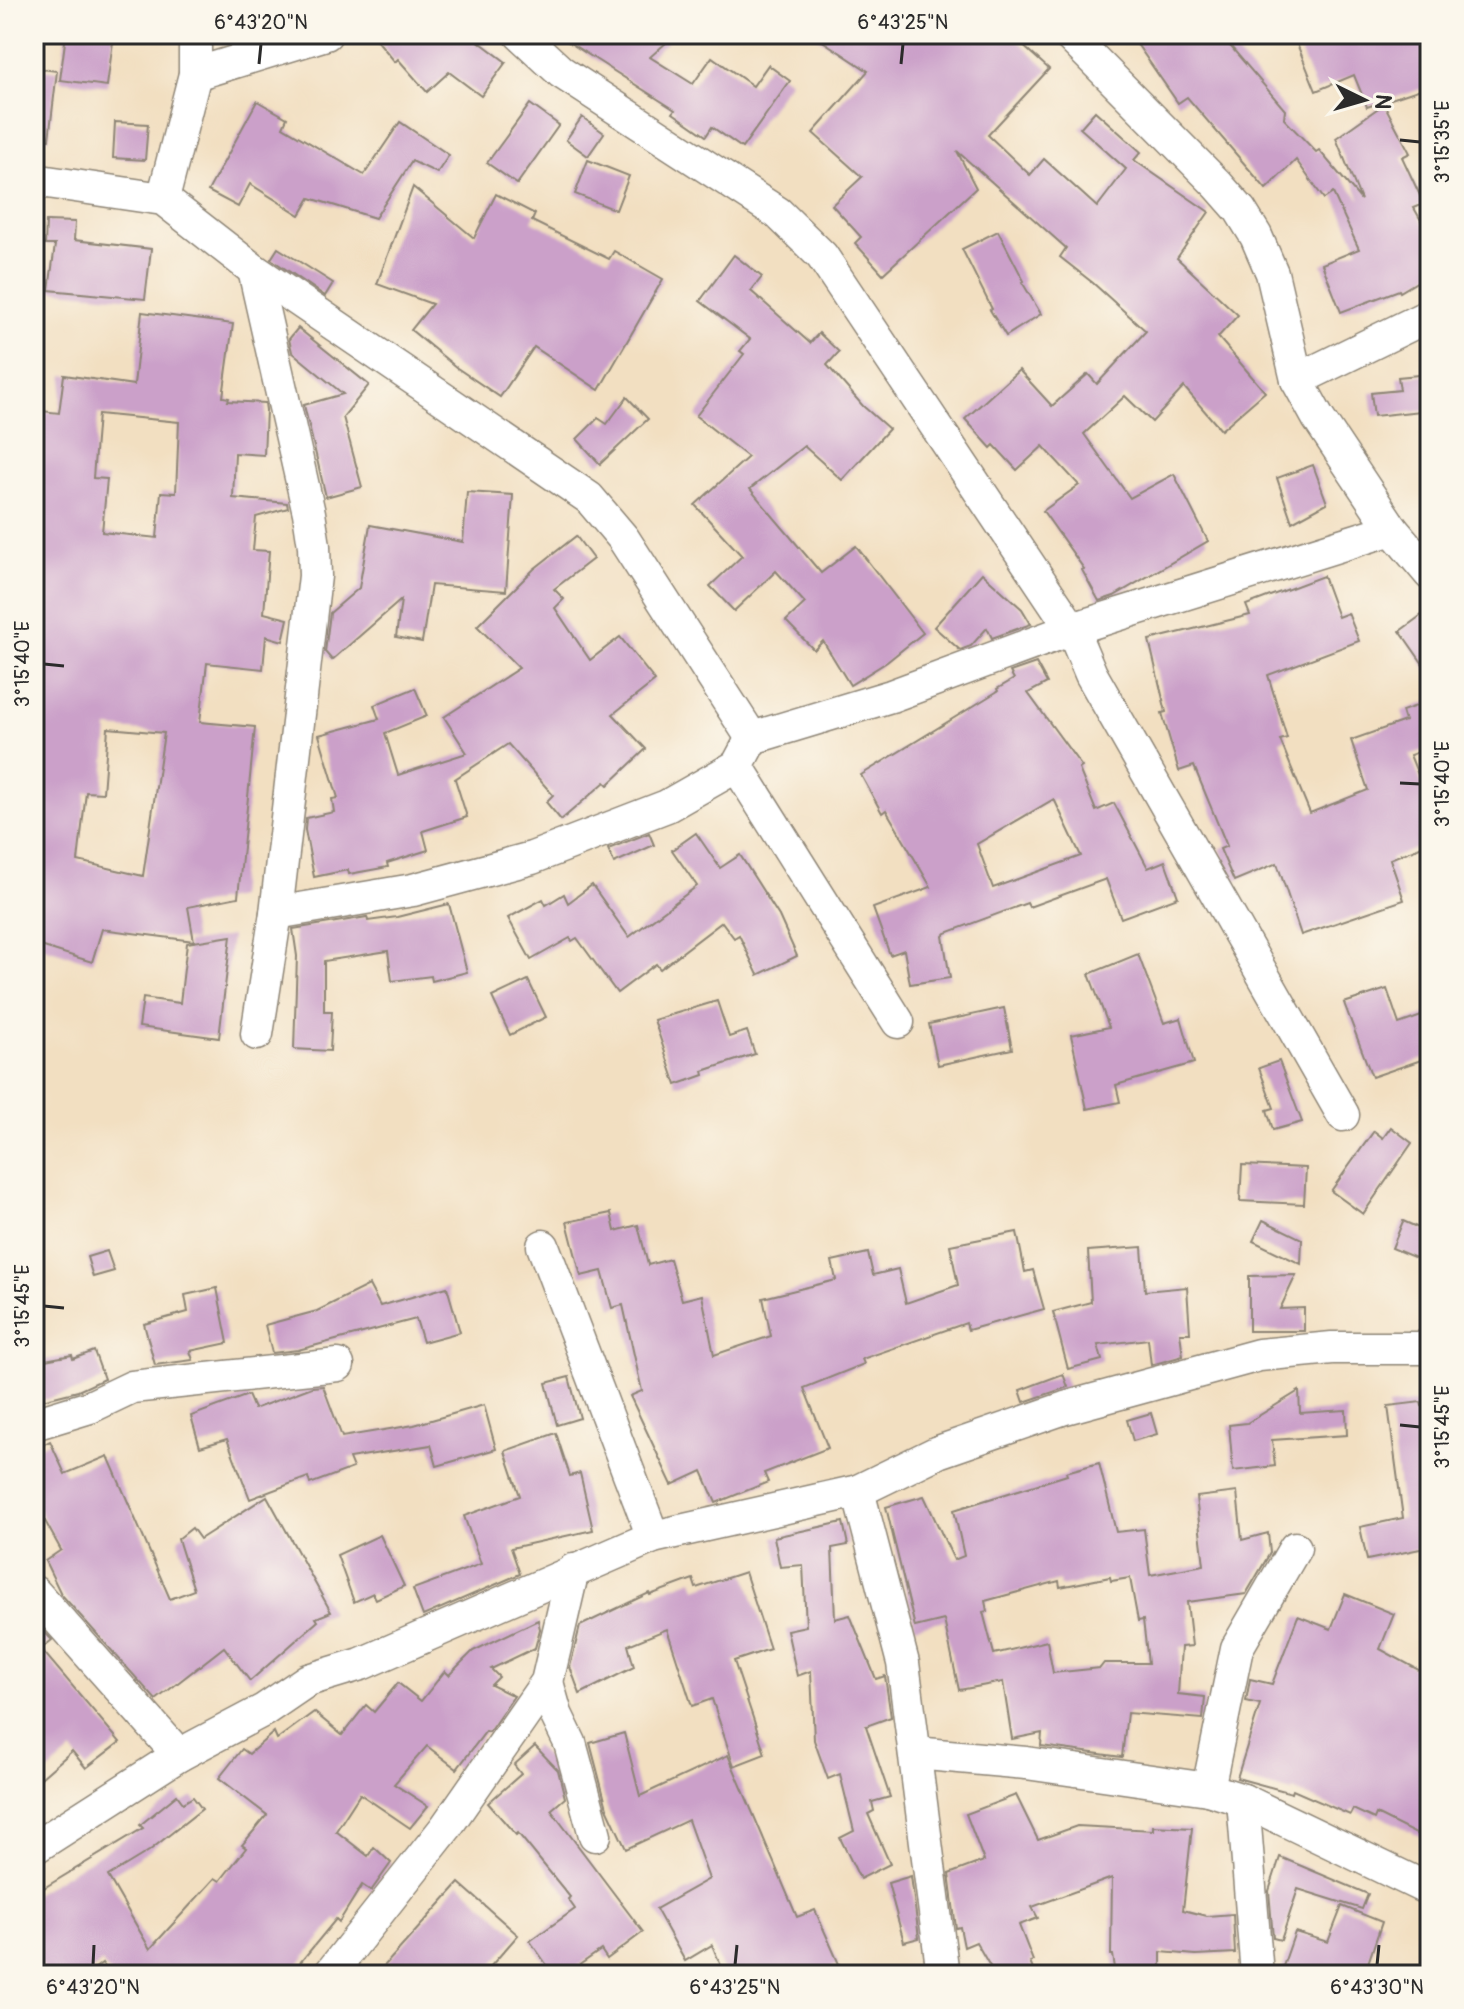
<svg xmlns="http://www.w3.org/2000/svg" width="1464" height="2009" font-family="Pangolin,sans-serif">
	<rect width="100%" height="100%" fill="#fbf7ec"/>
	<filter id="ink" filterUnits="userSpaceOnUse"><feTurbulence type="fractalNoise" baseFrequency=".0125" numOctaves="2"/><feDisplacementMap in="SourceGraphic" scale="16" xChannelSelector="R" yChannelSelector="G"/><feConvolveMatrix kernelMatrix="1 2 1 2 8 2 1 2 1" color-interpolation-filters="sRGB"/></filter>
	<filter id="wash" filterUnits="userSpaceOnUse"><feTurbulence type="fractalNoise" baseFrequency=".006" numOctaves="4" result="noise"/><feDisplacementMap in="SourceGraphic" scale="32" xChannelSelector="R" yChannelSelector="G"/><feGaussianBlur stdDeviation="1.8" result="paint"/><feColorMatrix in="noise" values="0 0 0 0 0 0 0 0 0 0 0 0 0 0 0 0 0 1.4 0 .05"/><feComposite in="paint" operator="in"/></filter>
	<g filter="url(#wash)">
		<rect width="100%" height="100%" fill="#f2dfc1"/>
		<g id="blocks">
			<!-- building -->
			<g fill="#cba0c9" fill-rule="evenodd">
				<path d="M66,34H114L107,86L60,80Z"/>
				<path d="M372,34H469L506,62L481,96L449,72L427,92L398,59L395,62Z"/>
				<path d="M556,34H676L650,57L693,84L712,57L753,86L768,65L790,81L742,148L712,127L706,136L673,113L675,110Z"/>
				<path d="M812,34H1010L1049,69L988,135L1030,175L1044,159L1097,207L1126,169L1080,128L1095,111L1141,152L1134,160L1209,212L1177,258L1238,315L1218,337L1265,392L1221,430L1184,387L1152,422L1125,396L1084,434L1130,498L1174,474L1208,541L1114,596L1099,601L1082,570L1084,569L1043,511L1079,485L1043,446L1017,470L994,445L991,448L965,419L1019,370L1052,406L1088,374L1097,384L1146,331L1093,283L1060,257L1066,248L957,151L976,188L883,274L855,243L861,237L832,205L862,177L813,133L868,71Z"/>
				<path d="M1130,34H1220L1285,110L1284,119L1316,152L1319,150L1361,200L1336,138L1384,104L1410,153L1402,157L1424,204L1414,208L1430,236V274L1400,292L1399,290L1341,312L1322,264L1359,249L1333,193L1324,199L1296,160L1266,189L1187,97L1178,103Z"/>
				<path d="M1293,34H1352L1357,46L1393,34H1430V86L1367,107L1354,75L1316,91Z"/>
				<path d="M34,68L57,71L49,139L34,138Z"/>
				<path d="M257,101L287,118L283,127L364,175L400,122L449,155L437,173L412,161L375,218L310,198L300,215L250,184L238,207L208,191Z"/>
				<path d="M530,104L559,125L517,184L487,163Z"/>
				<path d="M582,117L604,133L588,156L566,140Z"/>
				<path d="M115,122L148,124L145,160L113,158Z"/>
				<path d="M588,160L629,176L616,210L575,194Z"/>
				<path d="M413,187L474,238L496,194L535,214L532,221L609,259L614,251L663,279L599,390L534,347L500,397L457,368L411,330L432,304L377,284Z"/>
				<path d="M46,221L75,222L74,240L151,249L145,299L49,290L55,245H45Z"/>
				<path d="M998,231L1024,281L1022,282L1041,314L1006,336L990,310L992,309L962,249Z"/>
				<path d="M278,248L333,283L325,296L271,259Z"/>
				<path d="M734,255L762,277L751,291L810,343L819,333L839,352L827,365L863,406L889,429L842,480L804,446L750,489L821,573L856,546L923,633L887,662L850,685L823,641L814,650L786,621L805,603L776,571L734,611L710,586L742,556L695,505L748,457L696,416L744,354L740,351L750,339L700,301Z"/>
				<path d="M142,312L233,324L223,397L229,398L228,401L265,403L266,410L264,455L235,453L233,498L287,503L288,508L256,517L253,550L269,551L264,613L288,619L283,641L266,636L263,669L207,663L200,722L255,727L238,897L188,907L194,941L102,929L92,962L34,944V473L42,411L59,413L64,375L134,385ZM98,414L179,422L176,493L161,492L157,538L102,532L107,479L93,478ZM108,728L164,733L143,876L78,861L86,792L103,793Z"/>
				<path d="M298,328L369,385L343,417L362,487L326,497L304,405L343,394L292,352L289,339Z"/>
				<path d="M1429,374L1430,410L1374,416L1371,393L1400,390L1398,377Z"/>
				<path d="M627,397L648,419L600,464L577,439L598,418L607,424Z"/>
				<path d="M1313,465L1327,503L1292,522L1277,478Z"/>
				<path d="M467,492L513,495L506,591L431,585L422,642L396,637L401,600L332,660L325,652L330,613L359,588L370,525L463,542Z"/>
				<path d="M576,536L593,559L554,589L564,599L555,608L590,660L620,637L655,681L613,714L646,749L608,785L605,782L561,820L546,802L553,795L508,744L455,779L467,817L423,831L428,850L387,863L388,867L349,874L348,870L314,877L305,830L306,818L334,812L332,799L338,798L319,735L379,719L374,705L415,688L427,716L385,733L398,775L467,753L444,717L519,668L477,626L534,569Z"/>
				<path d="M982,573L1022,609L1031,624L992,638L987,628L971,646L960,650L934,627Z"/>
				<path d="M1323,576L1338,617L1348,613L1359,641L1268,675L1287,738L1280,740L1310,813L1368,790L1351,740L1405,721L1402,711L1430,701V748L1410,755L1430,804V843L1390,859L1404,900L1301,935L1277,863L1234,881L1220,849L1227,846L1194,766L1179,771L1162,713L1166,712L1149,640L1250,615L1246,605Z"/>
				<path d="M1430,609V674L1400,631Z"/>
				<path d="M1036,663L1047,683L1028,693L1082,767L1079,769L1096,811L1114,803L1148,868L1165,861L1178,897L1121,918L1106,879L1029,907L1027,903L946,933L943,936L950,978L910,984L904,950L890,955L873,908L931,887L886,810L882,813L861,775L998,691L997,689L1014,679L1010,672ZM1054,799L1081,856L993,888L977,844Z"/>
				<path d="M649,833L654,845L614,863L608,849Z"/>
				<path d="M696,833L720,868L740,855L779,916L797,956L758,975L739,935L734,938L722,922L660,969L656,964L617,993L577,938L572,941L570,938L531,960L508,918L543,899L546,905L564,894L568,903L592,885L629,937L697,886L672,850Z"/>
				<path d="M449,904L467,972L432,981L431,976L392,981L388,951L324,961V1011H332L330,1051L294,1049L297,956L293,929L367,917L368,921L397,917Z"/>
				<path d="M231,936L219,1038L139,1027L143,998L180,1003L187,943Z"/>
				<path d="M1138,954L1164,1023L1181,1018L1194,1063L1116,1085L1120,1102L1087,1109L1071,1035L1109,1027L1089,974Z"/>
				<path d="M528,980L546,1017L510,1035L492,997Z"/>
				<path d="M1387,989L1399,1024L1430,1013V1057L1372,1077L1344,1003Z"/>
				<path d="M717,1001L729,1037L747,1031L755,1054L703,1071L704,1075L676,1085L654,1020Z"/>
				<path d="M1004,1008L1012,1049L938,1065L929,1024Z"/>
				<path d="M1279,1061L1302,1122L1273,1130L1267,1110L1274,1108L1259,1068Z"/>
				<path d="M1391,1127L1412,1143L1363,1214L1331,1191L1374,1131L1383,1138Z"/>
				<path d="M1242,1165L1306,1168L1304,1204L1240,1201Z"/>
				<path d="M611,1213L615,1231L638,1225L648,1265L670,1259L682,1300L702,1295L714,1355L771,1336L763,1298L836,1280L832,1261L868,1253L873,1275L898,1269L906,1303L958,1285L950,1245L1017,1232L1025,1272L1033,1270L1044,1309L968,1330L966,1323L862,1359L864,1364L804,1388L828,1448L764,1473L768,1482L716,1503L702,1471L672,1485L630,1396L642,1391L623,1305L612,1308L602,1271L581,1276L567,1222Z"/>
				<path d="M1263,1220L1302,1239L1301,1264L1253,1241Z"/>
				<path d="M1403,1221L1430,1233V1246L1423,1261L1392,1248Z"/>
				<path d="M1142,1247L1145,1291L1187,1287L1190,1333H1180L1183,1356L1151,1365L1148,1339L1098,1345L1102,1360L1068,1369L1053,1312L1091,1302L1088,1251Z"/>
				<path d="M107,1251L114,1271L93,1277L87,1257Z"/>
				<path d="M1296,1275L1280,1309L1304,1308V1331H1249V1276Z"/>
				<path d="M369,1285L380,1306L447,1287L460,1332L423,1342L416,1319L298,1350L272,1353L265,1325L317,1311Z"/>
				<path d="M217,1288L228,1343L190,1351L193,1360L155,1365L144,1324L188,1312L185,1295Z"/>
				<path d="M94,1351L104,1379L78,1391L38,1401L34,1362L72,1355L73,1359Z"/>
				<path d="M1063,1374L1068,1387L1024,1402L1020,1390Z"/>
				<path d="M569,1377L580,1418L557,1425L546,1383Z"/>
				<path d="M323,1386L342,1437L414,1425L484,1405L496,1449L437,1466L431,1445L349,1458L353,1468L310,1484L308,1477L250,1499L227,1439L200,1447L191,1416L248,1395L254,1409L312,1387Z"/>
				<path d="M1299,1391L1300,1413L1346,1410L1347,1435L1272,1440L1275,1466L1233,1471L1229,1425L1247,1423Z"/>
				<path d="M1421,1402L1422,1406L1430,1404V1547L1367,1560L1360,1527L1403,1518L1388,1406Z"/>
				<path d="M1151,1413L1157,1434L1133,1441L1127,1420Z"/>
				<path d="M556,1433L570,1476L580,1473L593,1530L511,1548L520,1574L423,1616L413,1589L481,1564L464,1516L520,1496L505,1451Z"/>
				<path d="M50,1441L65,1474L108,1456L170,1599L194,1590L178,1539L192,1528L200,1539L267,1496L331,1612L316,1618L318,1621L250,1681L224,1647L156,1700L61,1594L45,1561L61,1550L34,1501V1449Z"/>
				<path d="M1099,1463L1116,1532L1144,1529L1150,1575L1204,1565L1196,1497L1237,1492L1242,1540L1268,1533L1270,1553L1246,1594L1187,1602L1192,1646L1181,1647L1178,1694L1205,1697L1203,1719L1127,1713L1122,1757L1041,1746L1042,1733L1012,1739L1003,1682L959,1690L944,1620L915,1627L886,1507L924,1496L954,1560L964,1556L954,1510L1067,1475L1066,1472ZM1110,1577L1111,1581L1130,1578L1138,1621L1143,1620L1148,1663H1104L1100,1668L1053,1673L1047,1641L994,1654L983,1612L987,1611L985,1601L1059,1581L1060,1587Z"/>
				<path d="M843,1522L848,1545L832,1548L835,1619L850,1615L876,1679L885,1676L891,1717L866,1726L890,1797L872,1802L874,1811L868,1814L890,1864L860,1879L840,1838L854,1831L840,1774L828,1779L814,1740L811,1671L797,1676L787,1630L806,1626L803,1565L780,1567L774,1537Z"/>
				<path d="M380,1535L404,1586L376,1599L373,1593L354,1602L337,1555Z"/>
				<path d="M745,1572L770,1649L734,1661L765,1754L734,1766L712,1699L692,1706L667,1629L628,1645L634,1667L580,1694L570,1667L580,1626L649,1593L650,1595L693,1579L696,1588Z"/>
				<path d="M1345,1594L1394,1614L1380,1649L1430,1676V1841L1376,1814L1374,1819L1353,1809L1350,1815L1293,1790L1292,1793L1237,1778L1260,1704L1246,1701L1250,1679L1272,1684L1298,1616L1331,1629Z"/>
				<path d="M538,1620L540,1629L535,1648L491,1669L499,1677L491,1685L514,1696L489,1732L486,1731L457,1769L427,1746L394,1784L428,1806L410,1828L360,1794L336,1831L368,1856L374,1847L391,1863L371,1891L362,1885L339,1922L336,1919L290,1975H111L102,1963L86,1975H49L34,1955V1894L143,1828L140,1825L177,1795L183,1803L193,1797L202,1809L149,1851L108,1876L150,1949L215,1878L220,1881L246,1848L242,1845L267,1815L219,1778L242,1749L249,1754L274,1732L277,1739L314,1712L342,1735L366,1705L374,1712L398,1683L421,1701L445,1671L449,1675L473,1651Z"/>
				<path d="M34,1621L52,1640L41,1649L120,1742L86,1768L72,1751L34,1784Z"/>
				<path d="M624,1733L640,1796L728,1755L797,1917L815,1910L839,1964L814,1975H725L712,1945L685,1961L656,1909L709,1879L688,1820L626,1849L607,1808L590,1743Z"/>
				<path d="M535,1746L558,1770L565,1798L551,1810L643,1932L607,1959L601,1950L565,1975H554L530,1941L575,1909L568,1899L570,1897L518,1833L516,1835L488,1803L521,1774L514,1765Z"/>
				<path d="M1016,1795L1038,1840L1077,1826L1153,1830V1826L1192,1828L1183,1910L1207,1916L1233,1914L1235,1953L1196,1955L1161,1952V1975H1116L1113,1955H1111L1112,1878L1032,1907L1038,1918L1019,1925L1033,1961L1030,1962L1035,1975H995L976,1942L964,1947L960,1927L956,1928L949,1874L984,1861L966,1814Z"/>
				<path d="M1280,1857L1368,1894L1362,1909L1298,1889L1281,1940L1273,1938L1269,1891Z"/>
				<path d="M911,1876L919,1938L904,1942L888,1883Z"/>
				<path d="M459,1883L518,1935L483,1975H376Z"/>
				<path d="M1342,1906L1382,1922L1364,1975H1280L1295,1932L1328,1942Z"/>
			</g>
		</g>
	</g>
	<g filter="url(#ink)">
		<use href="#blocks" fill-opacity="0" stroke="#8e8576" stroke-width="2"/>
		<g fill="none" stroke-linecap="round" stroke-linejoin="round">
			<!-- minor casing -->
			<g stroke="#8e8576" stroke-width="35">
				<g id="minor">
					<path d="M520,34L561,72L778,213L822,256L1072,629L1392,529"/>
					<path d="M1068,34L1218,185L1240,210L1256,236L1272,273L1297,380L1318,418L1392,529L1430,574"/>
					<path d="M195,74L326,34"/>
					<path d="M34,180L163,199L254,270L589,498L623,538L752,738L891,696L1072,629L1091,674L1343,1115"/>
					<path d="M163,199L195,74V34"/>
					<path d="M254,270L309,513L314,546L315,576L276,913L257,1034"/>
					<path d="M1297,380L1430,315"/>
					<path d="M737,766L898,1022"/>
					<path d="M276,913L413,890L532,858L667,806L737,766L752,738"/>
					<path d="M543,1246L653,1537"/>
					<path d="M34,1424L90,1407L132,1387L338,1365"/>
					<path d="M858,1491L903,1663L943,1975"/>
					<path d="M34,1592L179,1755"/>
					<path d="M547,1682L556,1714L570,1743L595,1835"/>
					<path d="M915,1753L1026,1763L1208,1789L1243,1800L1430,1890"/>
					<path d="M1208,1789L1237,1648L1295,1548"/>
					<path d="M1243,1800L1257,1975"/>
					<path d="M34,1848L179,1755L264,1710L308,1680L361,1664L653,1537L858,1491L938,1452L1065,1408L1259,1355L1332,1348H1430"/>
					<path d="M329,1975L446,1827L547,1682L573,1570"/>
				</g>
			</g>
			<!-- minor -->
			<use href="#minor" stroke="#fff" stroke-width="32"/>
		</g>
	</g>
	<!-- ticks -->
	<path fill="none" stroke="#2b2b2b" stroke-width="3" d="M259,64L261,44M901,64L903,44M1400,140L1420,142M44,664L64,666M1400,783L1420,784M44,1306L64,1308M1400,1425L1420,1427M93,1965L94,1945M735,1965L737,1945M1377,1965L1379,1945"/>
	<!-- margin -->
	<rect width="1464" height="2009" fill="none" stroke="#fbf7ec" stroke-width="88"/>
	<!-- north arrow -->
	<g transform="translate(1364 100) rotate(95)" stroke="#fbf7ec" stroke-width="6" paint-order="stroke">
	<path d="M0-6L14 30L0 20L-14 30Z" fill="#2b2b2b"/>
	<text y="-12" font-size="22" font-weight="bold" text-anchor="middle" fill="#2b2b2b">N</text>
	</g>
	<rect x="44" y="44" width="1376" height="1921" fill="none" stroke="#2b2b2b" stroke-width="3"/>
	<g font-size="20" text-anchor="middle" fill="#2b2b2b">
		<text x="261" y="29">6°43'20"N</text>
		<text x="903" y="29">6°43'25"N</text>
		<text transform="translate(1442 142) rotate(-90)" y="7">3°15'35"E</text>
		<text transform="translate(22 664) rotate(-90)" y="7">3°15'40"E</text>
		<text transform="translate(1442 784) rotate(-90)" y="7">3°15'40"E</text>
		<text transform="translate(22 1306) rotate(-90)" y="7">3°15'45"E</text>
		<text transform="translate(1442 1427) rotate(-90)" y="7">3°15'45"E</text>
		<text x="93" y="1994">6°43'20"N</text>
		<text x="735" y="1994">6°43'25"N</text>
		<text x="1377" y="1994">6°43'30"N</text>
	</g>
</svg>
